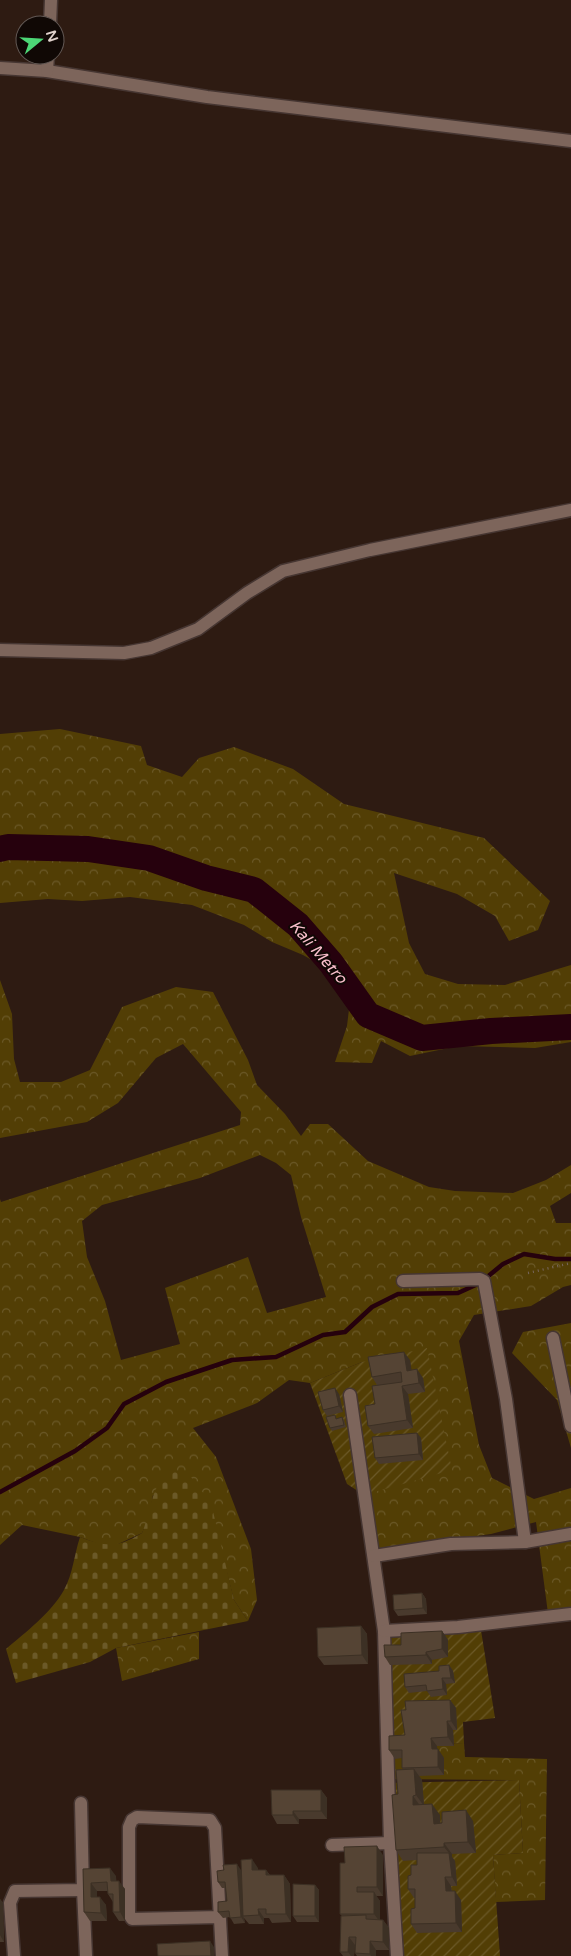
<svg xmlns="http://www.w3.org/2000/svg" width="571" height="1956" font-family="'Varela Round',sans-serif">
	<defs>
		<pattern id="forest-crowns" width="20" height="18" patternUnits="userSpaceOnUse" patternTransform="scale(1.25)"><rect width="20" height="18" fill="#523e05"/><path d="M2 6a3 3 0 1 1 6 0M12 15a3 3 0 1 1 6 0" fill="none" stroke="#6b5928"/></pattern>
		<pattern id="cemetery-stones" width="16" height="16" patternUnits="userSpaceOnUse" patternTransform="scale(1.25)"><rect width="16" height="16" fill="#523e05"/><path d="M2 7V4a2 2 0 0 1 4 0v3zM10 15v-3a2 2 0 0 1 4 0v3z" fill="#6b5928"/></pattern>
		<pattern id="garden-furrows" width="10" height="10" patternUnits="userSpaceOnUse" patternTransform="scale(1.25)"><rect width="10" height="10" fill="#523e05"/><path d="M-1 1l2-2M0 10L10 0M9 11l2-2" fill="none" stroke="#6b5928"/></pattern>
	</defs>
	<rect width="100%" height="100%" fill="#2e1b12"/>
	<!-- forest -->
	<g fill="url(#forest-crowns)" fill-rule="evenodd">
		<path d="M60,729L141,746L147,765L182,777L199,758L234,747L293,769L344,804L484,838L550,901L538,930L509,941L495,916L457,894L394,873L409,943L425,974L458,984L505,985L571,965V1042L535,1048L458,1046L410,1056L381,1041L372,1063L335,1062L347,1026L350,1001L338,975L303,955L272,942L244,925L192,905L130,897L82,901L48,899L0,903V734Z"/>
		<path d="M0,980L12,1014L14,1059L20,1082H61L90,1070L122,1007L176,987L213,992L248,1060L257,1085L285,1114L301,1136L310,1124H328L368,1161L429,1187L455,1191L513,1193L546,1180L571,1165V1193L550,1206L556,1223H571V1285L563,1287L531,1306L474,1315L459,1341L479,1445L492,1478L534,1499L571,1488V1618L549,1621L536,1522L491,1534L368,1551L362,1362L310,1383L289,1380L257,1403L193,1428L216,1457L251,1549L257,1600L248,1621L234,1600L219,1541L153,1495L149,1517L142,1533L116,1545L104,1546L80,1537L22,1525L0,1545V1199L1,1202L240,1125L241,1112L183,1044L156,1058L118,1103L87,1122L0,1138ZM260,1155L276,1163L291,1175L301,1217L326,1297L267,1313L248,1257L165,1288L180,1344L121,1360L105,1301L87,1257L82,1221L102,1205L200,1178Z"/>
		<path d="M571,1323V1448L557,1400L512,1353L523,1332Z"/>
		<path d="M199,1632V1659L122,1681L116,1648Z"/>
		<path d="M464,1743L465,1757L547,1759L545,1900L496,1902L493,1855L523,1853L519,1780L385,1779L382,1746Z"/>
	</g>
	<!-- cemetery -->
	<path fill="url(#cemetery-stones)" d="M187,1472L211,1503L234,1600L248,1621L116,1648L90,1662L16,1683L6,1649C26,1632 51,1613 64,1590C73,1574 74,1555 80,1537C107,1547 117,1548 142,1533C149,1518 153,1476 172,1472C177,1472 182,1472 187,1472Z"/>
	<!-- garden -->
	<g fill="url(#garden-furrows)">
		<path d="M427,1348L452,1470L364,1495L347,1484L310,1383L362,1362Z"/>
		<path d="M480,1624L495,1718L463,1722L464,1743L382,1746L377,1635L439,1634Z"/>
		<path d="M519,1780L523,1853L493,1855L500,1956H401L383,1783Z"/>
	</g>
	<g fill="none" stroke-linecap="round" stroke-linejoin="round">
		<!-- stream -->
		<g stroke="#26010d" stroke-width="4.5">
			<path d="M486,1278L503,1264L524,1254L555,1259H571"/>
			<path d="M0,1492L75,1451L107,1428L124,1404L166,1382L232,1360L276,1357L323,1335L345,1332L372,1307L398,1294L458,1293L480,1283"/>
		</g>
		<!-- river -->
		<path stroke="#26010d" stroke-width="26" d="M0,849L8,847L88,849L149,858L206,878L254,890L298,925L331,963L368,1015L422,1038L491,1031L571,1027"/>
		<!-- minor casing -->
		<g stroke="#463632" stroke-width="15">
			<g id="minor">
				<path d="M50,25L51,0"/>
				<path d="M0,68L47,71L207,97L571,141"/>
				<path d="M47,71L48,55"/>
				<path d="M0,650L124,653L151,648L198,629L247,593L283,571L370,550L571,510"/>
				<path d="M553,1338L571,1426"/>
				<path d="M350,1395L384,1631L390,1843L397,1956"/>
				<path d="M525,1542L571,1534"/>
				<path d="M374,1556L451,1544L525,1542L506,1399L484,1281L480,1279L403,1281"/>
				<path d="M384,1631L458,1627L571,1614"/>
				<path d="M332,1845L390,1843"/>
				<path d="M83,1890L86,1956"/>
				<path d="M220,1917L132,1919L129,1914V1827L132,1820L137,1817L210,1820L215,1828L222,1956"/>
				<path d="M14,1956L10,1903L15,1891L83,1890L81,1803"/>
			</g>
		</g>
		<!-- path -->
		<path stroke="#78675f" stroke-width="2.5" stroke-dasharray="1 4" stroke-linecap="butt" d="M528,1273L571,1263"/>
		<!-- minor -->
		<use href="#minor" stroke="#7d655b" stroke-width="12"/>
	</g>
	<!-- wall -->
	<g fill="#493a2d">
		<path d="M410,1360L411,1370L423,1378L425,1392L408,1394L413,1428L374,1434L368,1426L375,1404L377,1385L372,1377Z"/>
		<path d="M339,1394L343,1412L327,1416L323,1410Z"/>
		<path d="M342,1417L344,1420L346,1427L332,1431L330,1428L337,1419Z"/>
		<path d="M417,1433L421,1438L423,1460L379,1464L375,1458Z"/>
		<path d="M422,1593L426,1599L427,1614L398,1616L394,1610Z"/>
		<path d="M361,1626L367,1634L368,1664L324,1665L318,1657Z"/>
		<path d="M442,1631L448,1640V1657L432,1660V1664L390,1665L385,1657L401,1645Z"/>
		<path d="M449,1665L453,1671L455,1683L446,1684L447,1695L431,1697L427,1691L409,1693L405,1687L439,1671Z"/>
		<path d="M450,1700L456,1708L457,1730H453L454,1746H437V1749L444,1758V1775L419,1776L422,1780L424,1804L440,1815V1823L473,1821L476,1853L452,1854V1857L455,1861L457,1886H451L452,1891L461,1900L462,1932L417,1933L411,1924L415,1908V1898H414L408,1889L411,1875L417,1865V1860L403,1861L396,1850L398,1794L404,1770L402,1768V1758L395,1759L389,1750L405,1735L406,1710Z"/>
		<path d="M321,1790L327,1798V1819H299V1824H277L272,1815Z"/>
		<path d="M383,1855V1896H376L380,1901V1920H383L389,1928V1950H376V1956H357L355,1953V1945L354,1956H343L340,1952L342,1916L340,1914L345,1863Z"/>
		<path d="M258,1868V1870H266L270,1875H284L290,1884L291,1922L272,1923L269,1918H264V1924H249L244,1918L245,1923L234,1924L230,1917L223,1918L218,1912L227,1901L226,1888H222L218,1882L241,1870L242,1880Z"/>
		<path d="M83,1869L116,1876V1881L125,1889V1921H119L113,1912V1902L108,1894V1891H97V1897L106,1905L107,1921H90L84,1912Z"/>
		<path d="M315,1885L319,1890V1922H297L293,1916Z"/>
		<path d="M0,1899L3,1903L4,1942H0Z"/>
	</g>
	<!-- shaded-wall -->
	<g fill="#3c3024">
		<path d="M404,1352L410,1360L413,1379L407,1371Z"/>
		<path d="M417,1369L423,1378L425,1392L419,1383Z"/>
		<path d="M402,1386L408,1394L413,1428L407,1420Z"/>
		<path d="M335,1388L339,1394L343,1412L339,1406Z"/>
		<path d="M417,1433L421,1438L423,1460L419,1454Z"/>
		<path d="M422,1593L426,1599L427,1614L423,1608Z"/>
		<path d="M361,1626L367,1634L368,1664L362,1655Z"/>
		<path d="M442,1631L448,1640V1657L442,1649Z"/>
		<path d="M426,1652L432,1660V1664L426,1655Z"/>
		<path d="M449,1665L453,1671L455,1683L451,1678Z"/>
		<path d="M442,1678L446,1684L447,1695L443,1689Z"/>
		<path d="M450,1700L456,1708L457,1730L451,1721Z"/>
		<path d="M447,1721L453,1730L454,1746L448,1737Z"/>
		<path d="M431,1738L437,1746L438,1758L432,1749Z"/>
		<path d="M438,1749L444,1758V1775L438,1767Z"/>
		<path d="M414,1769L422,1780L424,1806L416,1795Z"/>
		<path d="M321,1790L327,1798V1819L321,1811Z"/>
		<path d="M413,1796L421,1807L413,1805Z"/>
		<path d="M432,1804L440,1815L441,1834L434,1824Z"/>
		<path d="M466,1810L473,1821L476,1853L468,1842Z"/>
		<path d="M293,1811L299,1819V1824L293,1815Z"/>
		<path d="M444,1843L452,1854V1857L455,1861L457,1886L452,1877L449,1853L444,1847Z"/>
		<path d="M377,1846L383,1855V1896L377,1887Z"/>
		<path d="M252,1859L258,1868V1878L252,1870Z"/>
		<path d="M237,1864L241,1870L244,1916H243L244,1918L245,1923L241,1917Z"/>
		<path d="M110,1868L116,1876L117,1889L111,1881Z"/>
		<path d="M266,1870L272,1878L266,1875Z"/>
		<path d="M284,1875L290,1884L291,1922L286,1914Z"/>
		<path d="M445,1877L451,1886L452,1900L446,1891Z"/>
		<path d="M119,1881L125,1889V1921L120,1912Z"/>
		<path d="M91,1883L97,1891V1905L91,1897Z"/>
		<path d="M315,1885L319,1890V1922L315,1916Z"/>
		<path d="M455,1891L461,1900L462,1932L456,1923Z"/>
		<path d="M374,1892L380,1901V1922L374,1914Z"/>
		<path d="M100,1897L106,1905L107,1921L101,1913Z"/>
		<path d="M0,1899L3,1903L4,1942L0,1935Z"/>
		<path d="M258,1909L264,1918V1924L259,1915Z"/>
		<path d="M383,1920L389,1928V1950L383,1942Z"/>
		<path d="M349,1937L355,1945L354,1956H351L348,1952Z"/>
		<path d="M210,1941L214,1947V1956H211Z"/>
		<path d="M370,1941L376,1950V1956H371L370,1954Z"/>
	</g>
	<!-- building -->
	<g fill="#554434" stroke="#3c3024">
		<path d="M404,1352L407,1371L417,1369L419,1383L402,1386L407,1420L368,1426L365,1406L375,1404L372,1386L402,1382L401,1372L372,1377L368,1357Z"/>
		<path d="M335,1388L339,1406L323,1410L318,1392Z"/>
		<path d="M335,1415L336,1419L342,1417L344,1425L330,1428L326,1417Z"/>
		<path d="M417,1433L419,1454L375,1458L372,1437Z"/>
		<path d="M422,1593L423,1608L394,1610L393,1595Z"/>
		<path d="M361,1626L362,1655L318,1657L317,1628Z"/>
		<path d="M442,1631V1649L426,1652V1655L385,1657L384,1645H401V1633Z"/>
		<path d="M449,1665L451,1678H442L443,1689L427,1691L426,1685L405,1687L404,1674L439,1671V1666Z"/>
		<path d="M450,1700L451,1721H447L448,1737L431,1738L432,1749H438V1767L402,1768V1750H389V1736L405,1735L401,1710H406L405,1701Z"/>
		<path d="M414,1769L416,1795L413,1796V1805L432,1804L434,1824L442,1823V1812L466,1810L468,1842L444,1843V1847L396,1850L392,1795L398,1794L396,1770Z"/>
		<path d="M271,1790H321V1811H293V1815H272Z"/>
		<path d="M377,1846V1887H357V1892H374V1914H340V1863H345L344,1847Z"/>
		<path d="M417,1853H449L452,1877H445L446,1891H455L456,1923L411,1924V1909L415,1908V1889H408V1876L411,1875V1865H417Z"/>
		<path d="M252,1859V1870H266V1875H284L286,1914H266V1909H258L259,1915L243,1916L241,1860Z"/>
		<path d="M237,1864L241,1917L230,1918L229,1911L218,1912V1902L227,1901L225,1882H218L217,1871L224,1870L223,1865Z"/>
		<path d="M110,1868L111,1881H119L120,1912H113V1894H108L107,1882L91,1883V1897H100L101,1913L84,1912L83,1869Z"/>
		<path d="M293,1884L315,1885V1916H293Z"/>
		<path d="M366,1915V1919L383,1920V1942L370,1941V1954L355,1953L356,1937H349L348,1952H340L341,1916Z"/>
		<path d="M210,1941L211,1956H158L157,1944Z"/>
	</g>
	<g text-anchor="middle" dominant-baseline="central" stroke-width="4" stroke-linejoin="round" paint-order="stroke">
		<!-- water labels -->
		<g font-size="16" font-style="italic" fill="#f9bfcc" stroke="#100805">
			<text transform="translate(318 952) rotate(49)">Kali Metro</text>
		</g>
	</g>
	<!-- north arrow -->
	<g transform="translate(40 40) rotate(72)"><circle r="24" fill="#100805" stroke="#635955"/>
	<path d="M0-4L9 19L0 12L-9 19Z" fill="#4cd676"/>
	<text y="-8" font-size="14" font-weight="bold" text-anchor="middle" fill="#e0d2cc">N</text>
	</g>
</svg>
